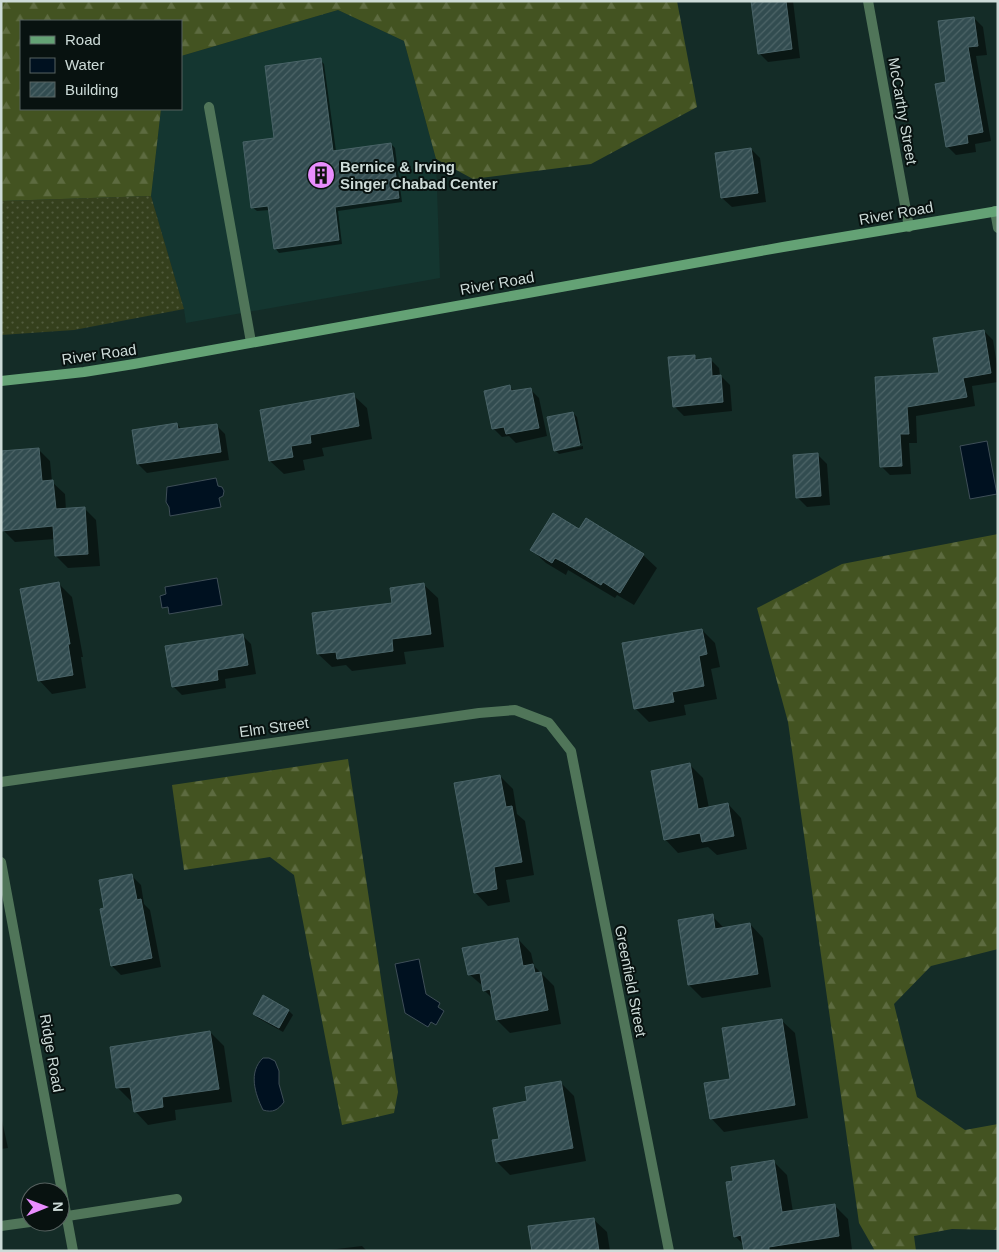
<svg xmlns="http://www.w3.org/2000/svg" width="999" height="1252" font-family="Arial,sans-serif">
	<defs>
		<pattern id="grass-dots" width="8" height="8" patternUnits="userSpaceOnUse" patternTransform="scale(1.25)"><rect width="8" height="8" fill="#35401d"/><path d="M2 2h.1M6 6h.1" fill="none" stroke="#515b3d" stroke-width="1.8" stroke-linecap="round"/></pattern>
		<pattern id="forest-firs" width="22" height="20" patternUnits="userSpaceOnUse" patternTransform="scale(1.25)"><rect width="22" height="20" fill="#435321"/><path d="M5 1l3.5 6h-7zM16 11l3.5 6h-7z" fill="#5d6b40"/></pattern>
		<pattern id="building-hatch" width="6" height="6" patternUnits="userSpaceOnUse" patternTransform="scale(1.25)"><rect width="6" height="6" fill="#324c50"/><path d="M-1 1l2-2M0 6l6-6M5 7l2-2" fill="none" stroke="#4e6568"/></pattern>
	</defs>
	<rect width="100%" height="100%" fill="#142c27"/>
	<!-- built -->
	<path fill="#143630" d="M338,10L404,41L436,159L440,278L186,323L184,309L151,196L161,109H181V56Z"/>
	<!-- grass -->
	<path fill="url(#grass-dots)" d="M151,196L184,309L74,330L1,335V201Z"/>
	<!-- forest -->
	<g fill="url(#forest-firs)">
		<path d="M1,1H677L697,107L591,164L473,179L436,159L404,41L338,10L181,56V21H21V109H161L151,196L1,201Z"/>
		<path d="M998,534V949L931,966L894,1004L917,1097L965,1130L998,1124V1230L952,1229L914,1236L916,1251H875L859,1223L788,722L757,608L842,564Z"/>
		<path d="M348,759L398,1092L394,1113L342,1125L294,875L270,857L184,870L172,785Z"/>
	</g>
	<!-- water -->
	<g fill="#001120" stroke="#3e4e57">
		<path d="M987,441L997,494L970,499L960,446Z"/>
		<path d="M216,478L218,486L222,487L224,491L223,496L219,498L221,507L170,516L169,507L166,502L167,487Z"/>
		<path d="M217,578L222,605L169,614L168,607L162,608L160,596L166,594L165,587Z"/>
		<path d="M419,959L426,994L440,1003L438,1007L444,1011L436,1025L431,1022L428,1027L405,1013L395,964Z"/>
		<path d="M263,1058H269L275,1061L279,1071V1084L284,1102C278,1110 273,1113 263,1110C255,1094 248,1072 263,1058Z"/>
	</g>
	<!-- shadow -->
	<g fill="#0007">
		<path d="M752,1H793L800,58L768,62L759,53Z"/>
		<path d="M974,18L983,27L987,55L976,56L991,141L975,144L976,152L956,155L947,146L948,83Z"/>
		<path d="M320,60L324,64L336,151L391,144L395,148L402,202L338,211L342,244L279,253L275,248L270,210L257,211L252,207L276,139Z"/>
		<path d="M751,149L760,158L766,202L732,207L722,198Z"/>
		<path d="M984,331L993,340L998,371V382L972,386L975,406L916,416L917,443H909L911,474L890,475L881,466L876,378L940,374Z"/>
		<path d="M694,356L699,361L710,359L719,368L720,375L730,385L732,411L684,416L675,407L670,358Z"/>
		<path d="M510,387L515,392L530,389L539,398L547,436L516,443L509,436L502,437L493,428Z"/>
		<path d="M353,395L367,408L372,439L322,448L324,456L303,460L305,470L284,474L270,461Z"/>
		<path d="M573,413L577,417L582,443L557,449V451L583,446V449L559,454L555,450Z"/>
		<path d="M177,424L182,430L216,425L225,434L229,460L147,473L138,464L133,431Z"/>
		<path d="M38,449L50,461L52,482L65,494L66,510L84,508L96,520L100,566L68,568L56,556L55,539L15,542L3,530Z"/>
		<path d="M818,455L827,464L830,505L807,507L798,498Z"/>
		<path d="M580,531L643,555L657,568L634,605L617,595L615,598L568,570L566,575L546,563L532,550Z"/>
		<path d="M58,583L72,597L83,657H81L86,688L52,694L39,680Z"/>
		<path d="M424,585L438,598L444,647L404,652L406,664L352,671L346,665L332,667L318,654Z"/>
		<path d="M702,630L715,643L720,667L711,669L717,699L684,705L686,715L649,722L635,708Z"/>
		<path d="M242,635L251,644L256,674L225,679L226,688L182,695L173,686Z"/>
		<path d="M690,765L703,778L709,808L728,804L741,818L747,849L717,855L708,847L678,853L665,839Z"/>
		<path d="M500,776L513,789L517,814L525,821L534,875L506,880L510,902L488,906L475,892Z"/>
		<path d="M132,876L141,885L144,904L150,910L161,967L121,975L112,966L106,909Z"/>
		<path d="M712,916L725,929L750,924L763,938L771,987L702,998L689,985Z"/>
		<path d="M518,939L531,953L534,966L554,986L561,1024L510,1033L497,1020L493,999L484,990V987L469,974Z"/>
		<path d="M264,997L289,1011L293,1015L283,1032L258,1018L254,1014Z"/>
		<path d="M781,1020L795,1033L808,1118L724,1132L711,1118L732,1080Z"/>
		<path d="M210,1032L224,1046L232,1102L175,1110L176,1120L148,1125L135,1111L133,1101H131L118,1088L112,1048Z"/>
		<path d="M560,1082L574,1096L586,1161L510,1175L497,1162L500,1140L529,1102Z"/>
		<path d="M1,1116L8,1148L1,1149Z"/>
		<path d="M774,1162L787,1175L793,1212L835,1206L848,1219L852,1250L745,1251L744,1245L735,1236L734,1182Z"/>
		<path d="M593,1219L607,1232L610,1251H533Z"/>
		<path d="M362,1246L367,1251H320Z"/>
	</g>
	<!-- building -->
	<g fill="url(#building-hatch)" stroke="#496367">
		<path d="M751,1H786L792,49L758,54Z"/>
		<path d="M974,17L978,46L968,47L983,132L967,135L968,143L946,147L935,84L946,82L938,21Z"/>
		<path d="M321,58L333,151L391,143L399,198L335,207L339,240L274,249L268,206L251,208L243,142L274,138L265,66Z"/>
		<path d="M751,148L758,193L721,198L715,153Z"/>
		<path d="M984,330L991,373L963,378L967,397L907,407L909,434H900L902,466L880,467L875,377L939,373L933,338Z"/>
		<path d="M695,355V360L711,358L712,376L721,375L723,402L673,407L668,357Z"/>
		<path d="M510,385L511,391L531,388L539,428L506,434L504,427L492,429L484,391Z"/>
		<path d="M354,393L359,426L310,435L311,443L291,446L293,457L269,461L260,410Z"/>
		<path d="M573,412L580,445L554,451L547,417Z"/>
		<path d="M177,423L178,429L217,424L221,452L137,464L132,430Z"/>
		<path d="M39,448L42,481L53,480L56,509L85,507L88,554L55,556L53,526L1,531V451Z"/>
		<path d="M818,453L821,496L796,498L793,455Z"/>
		<path d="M553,513L579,529L586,518L644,554L620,593L603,582L601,585L563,562L555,558L552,563L530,550Z"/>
		<path d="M59,582L70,644H68L73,675L38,681L20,589Z"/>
		<path d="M424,583L431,634L392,639L393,651L337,659L336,652L317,654L312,613L392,603L390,588Z"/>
		<path d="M702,629L707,654L699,656L704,686L672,692L674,702L634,709L622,643Z"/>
		<path d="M243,634L248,665L217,670L218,680L172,687L165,646Z"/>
		<path d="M690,763L698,809L728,803L734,836L702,842L700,833L664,840L651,771Z"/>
		<path d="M500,775L506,807L512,806L522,862L494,867L497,889L474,893L454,783Z"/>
		<path d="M132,874L137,900L141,899L152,958L111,966L100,909L104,908L99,880Z"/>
		<path d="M713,914L715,929L750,923L758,974L688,985L678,920Z"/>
		<path d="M518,938L523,966L533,964L535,973L541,972L548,1010L496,1020L490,989L483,991L480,973L468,975L462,948Z"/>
		<path d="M263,995L289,1010L279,1028L253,1014Z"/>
		<path d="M782,1019L795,1105L710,1119L704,1083L730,1079L722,1028Z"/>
		<path d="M210,1031L219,1089L162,1097L163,1107L134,1112L130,1087L116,1088L110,1047Z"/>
		<path d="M561,1081L573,1148L496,1162L492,1140L499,1139L493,1108L527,1101L525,1087Z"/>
		<path d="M774,1160L782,1212L835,1204L839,1236L769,1247V1251H744L741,1235L734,1237L726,1182L733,1181L731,1167Z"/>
		<path d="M594,1218L599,1251H532L528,1226Z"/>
	</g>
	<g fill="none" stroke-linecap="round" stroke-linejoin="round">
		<!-- lane -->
		<path stroke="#507559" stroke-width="10" d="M209,107L251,342"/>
		<!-- street -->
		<g stroke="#507559" stroke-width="10">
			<path d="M868,1L909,227"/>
			<path d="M995,211L998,228"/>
			<path d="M1,782L479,713L515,710L549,723L571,751L669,1251"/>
			<path d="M1,862L73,1251"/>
			<path d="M61,1217L177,1199"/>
			<path d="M1,1226L30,1222"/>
		</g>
		<!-- secondary -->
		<path stroke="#64a275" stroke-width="10" d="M1,381L84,372L134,364L783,247L998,211"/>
	</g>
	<!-- icons -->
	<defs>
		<g id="building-disc" transform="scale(1.4375)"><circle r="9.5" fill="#e98dfe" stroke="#081210"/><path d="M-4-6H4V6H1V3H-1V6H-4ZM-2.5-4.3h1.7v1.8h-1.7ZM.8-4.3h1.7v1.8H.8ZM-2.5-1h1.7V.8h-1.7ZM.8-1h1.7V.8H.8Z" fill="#111"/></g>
	</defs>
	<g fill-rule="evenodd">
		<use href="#building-disc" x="321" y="175"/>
	</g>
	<g text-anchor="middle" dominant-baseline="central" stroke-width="4" stroke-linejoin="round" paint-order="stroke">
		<!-- street labels -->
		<g font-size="15" fill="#cddbd8" stroke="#081210">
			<text transform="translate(903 111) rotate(80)">McCarthy Street</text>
			<text transform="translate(896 213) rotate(-10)">River Road</text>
			<text transform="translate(497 283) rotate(-10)">River Road</text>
			<text transform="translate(99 354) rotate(-8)">River Road</text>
			<text transform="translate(274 727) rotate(-8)">Elm Street</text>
			<text transform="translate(631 981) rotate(79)">Greenfield Street</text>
			<text transform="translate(52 1053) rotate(80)">Ridge Road</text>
		</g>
		<!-- poi labels -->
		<g font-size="15" font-weight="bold" fill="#cddbd8" stroke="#081210" text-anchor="start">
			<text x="340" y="166">Bernice &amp; Irving<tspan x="340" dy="17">Singer Chabad Center</tspan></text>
		</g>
	</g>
	<!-- border -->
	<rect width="999" height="1252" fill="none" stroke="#cddbd8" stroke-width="5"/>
	<!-- legend -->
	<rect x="20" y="20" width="162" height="90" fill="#081210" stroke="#576260"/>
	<rect x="30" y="36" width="25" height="8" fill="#64a275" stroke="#576260"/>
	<text x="65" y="45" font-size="15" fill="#cddbd8">Road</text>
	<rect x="30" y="58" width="25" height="15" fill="#001120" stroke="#576260"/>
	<text x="65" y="70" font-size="15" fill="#cddbd8">Water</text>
	<rect x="30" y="82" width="25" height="15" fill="url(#building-hatch)" stroke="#576260"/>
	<text x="65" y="95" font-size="15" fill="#cddbd8">Building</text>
	<!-- north arrow -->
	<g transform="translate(45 1207) rotate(89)"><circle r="24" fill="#081210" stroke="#576260"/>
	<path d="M0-4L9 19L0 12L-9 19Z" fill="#e98dfe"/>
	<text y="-8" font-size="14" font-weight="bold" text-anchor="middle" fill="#cddbd8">N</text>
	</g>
</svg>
